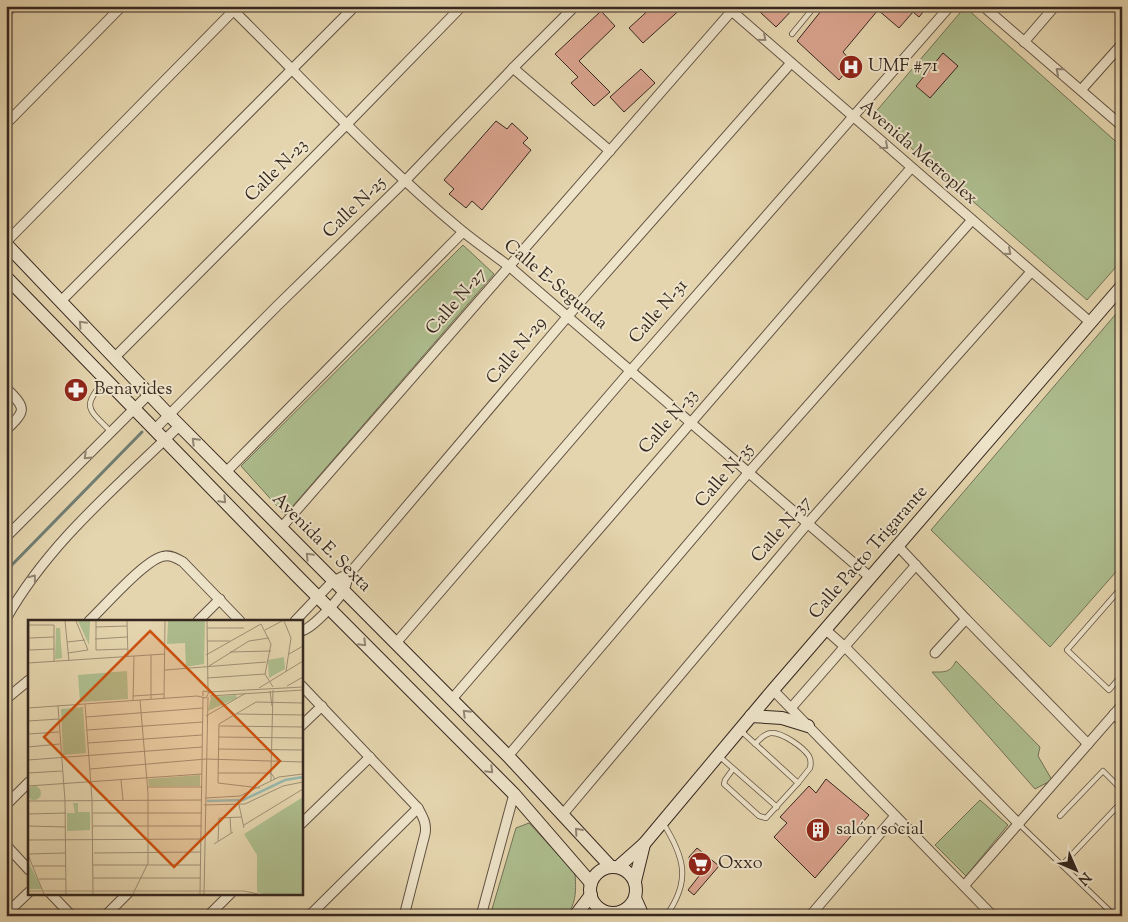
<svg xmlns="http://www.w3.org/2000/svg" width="1128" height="922" font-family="'Sorts Mill Goudy',serif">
	<rect width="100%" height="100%" fill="#e5d5ae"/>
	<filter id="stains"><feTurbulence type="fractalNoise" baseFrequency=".004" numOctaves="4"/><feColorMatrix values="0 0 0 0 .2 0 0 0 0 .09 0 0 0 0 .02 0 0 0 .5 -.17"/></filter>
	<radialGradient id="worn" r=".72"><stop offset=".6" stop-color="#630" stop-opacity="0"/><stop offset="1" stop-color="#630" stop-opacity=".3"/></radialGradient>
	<!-- green -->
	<g fill="#aebe8f" stroke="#727257">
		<path d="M965,7L1122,147V260L1087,300L873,115Z"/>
		<path d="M463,245L494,274L285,515L241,466Z"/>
		<path d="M1121,308L1122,565L1050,647L931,530Z"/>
		<path d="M956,661L1040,747L1038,756L1052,780L1035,789L932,672C945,672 950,673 956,661Z"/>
		<path d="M980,800L1008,825L966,876L935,845Z"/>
		<path d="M529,823L575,873C576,889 577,903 566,916H490L516,828Z"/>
	</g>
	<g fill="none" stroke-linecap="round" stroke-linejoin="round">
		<!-- stream -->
		<path stroke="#6f7e75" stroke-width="3" d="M6,571L142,432"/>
	</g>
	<!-- building -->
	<g fill="#dba48f" stroke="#35271f">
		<path d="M653,6H684L643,43L629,28Z"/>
		<path d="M765,6H796L776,27L760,12Z"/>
		<path d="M825,6H928L919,17L913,12L899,28L878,10L843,52L853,63L839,80L797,41Z"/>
		<path d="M601,11L615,26L579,61L610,92L594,106L571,83L578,77L555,54Z"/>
		<path d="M943,53L958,66L930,98L916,86Z"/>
		<path d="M641,69L655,83L624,112L610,97Z"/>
		<path d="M496,121L507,129L512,123L528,138L523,143L531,150L482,210L472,201L466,208L449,194L454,189L444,180Z"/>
		<path d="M826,779L869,815L815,878L774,837L787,823L780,817L809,786L816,793Z"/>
		<path d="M697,848L719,866L694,895L688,890L699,876L691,870L689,857Z"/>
	</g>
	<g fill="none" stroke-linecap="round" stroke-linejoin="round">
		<!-- lane casing -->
		<g stroke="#615243" stroke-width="6">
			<g id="lane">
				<path d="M792,34L815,6"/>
				<path d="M105,380C81,408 88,408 111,432"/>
				<path d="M1122,587L1067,650L1109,690L1122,675"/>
				<path d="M740,730L798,783"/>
				<path d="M719,756L777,807"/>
				<path d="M733,769L725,780L724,784L759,816L766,818L798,783L810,768C811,764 811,760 809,756C803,747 783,733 772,733C765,733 760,739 755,744"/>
				<path d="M1115,809L1122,802"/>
				<path d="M1060,816L1103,771L1122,790"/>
				<path d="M663,823C685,858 691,881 666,916"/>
				<path d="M1019,824L1115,916"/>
				<path d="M1063,864L1115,809L1122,816"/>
			</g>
		</g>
		<!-- street casing -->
		<g stroke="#615243" stroke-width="11">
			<g id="street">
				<path d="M229,6C306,82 379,162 461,230C477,243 494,255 510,267L871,578"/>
				<path d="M726,6L1090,322"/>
				<path d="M983,6L1122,126"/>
				<path d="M6,13L13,6"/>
				<path d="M1024,42L1055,6"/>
				<path d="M513,68L610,151"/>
				<path d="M1081,90L1122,44"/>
				<path d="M6,124L122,6"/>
				<path d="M6,242L238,6"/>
				<path d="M61,301L355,6"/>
				<path d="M114,358L347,124L462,6"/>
				<path d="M6,388C26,408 27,410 6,430"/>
				<path d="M154,430L277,306L405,181L513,68L575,6"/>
				<path d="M226,472L463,232"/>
				<path d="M281,528L736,6"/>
				<path d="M6,537L149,394"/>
				<path d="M898,546L966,619L1088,744"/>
				<path d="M6,619C49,542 118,486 180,425"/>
				<path d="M89,621C104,607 147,557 165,556C172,555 178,559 183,562L240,621"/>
				<path d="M198,621L220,599"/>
				<path d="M295,621L333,581L350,573"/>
				<path d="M826,630L845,647L1019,824"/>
				<path d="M301,631C312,629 336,602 343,592C346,587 347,579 350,573L568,316L791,63"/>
				<path d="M396,643L631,370L950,6"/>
				<path d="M935,653L966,619"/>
				<path d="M301,685L418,808C423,817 427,824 425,834L404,916"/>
				<path d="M773,690L993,916"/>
				<path d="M6,699L29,680"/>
				<path d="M452,699L911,168"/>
				<path d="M791,708L916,565"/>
				<path d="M1114,714L1122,722"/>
				<path d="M301,726L322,706"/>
				<path d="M508,756L749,472L972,220"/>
				<path d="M6,805L29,782"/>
				<path d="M563,814L808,523L1031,272"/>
				<path d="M301,824L370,757"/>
				<path d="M6,845L29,870"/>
				<path d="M964,886L1122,705"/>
				<path d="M50,893L72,916"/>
				<path d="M6,914L29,892"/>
				<path d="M105,916L128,893"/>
				<path d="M208,916L231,893"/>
				<path d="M309,916L418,808"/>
				<path d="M481,916L514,794"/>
				<path d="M810,916L895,816"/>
			</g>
		</g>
		<!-- secondary casing -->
		<g stroke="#35271f" stroke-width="14">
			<g id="secondary">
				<path d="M6,244L169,415L508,756L611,867"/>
				<path d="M6,277L296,575L514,794L591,883"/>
				<path d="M751,716L782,718L808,726"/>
				<circle cx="613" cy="890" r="23"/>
				<path d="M618,867L644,844L773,690L1122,286"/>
				<path d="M635,881L644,844"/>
				<path d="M635,898L643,916"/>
				<path d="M575,916L591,895"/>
			</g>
		</g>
		<!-- lane -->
		<use href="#lane" stroke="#eee4ca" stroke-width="4.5"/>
		<!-- street -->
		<use href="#street" stroke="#eee4ca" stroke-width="9"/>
		<!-- secondary -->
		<use href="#secondary" stroke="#eee4ca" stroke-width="12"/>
	</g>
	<!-- one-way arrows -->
	<defs><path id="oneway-chevron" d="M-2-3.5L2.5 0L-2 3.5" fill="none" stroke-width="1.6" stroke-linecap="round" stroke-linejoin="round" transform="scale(1.25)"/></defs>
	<g stroke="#928674">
		<use href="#oneway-chevron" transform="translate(763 38) rotate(41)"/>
		<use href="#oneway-chevron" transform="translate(1059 71) rotate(-139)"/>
		<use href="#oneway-chevron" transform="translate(885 146) rotate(41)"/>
		<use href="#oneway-chevron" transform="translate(1008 252) rotate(41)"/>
		<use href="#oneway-chevron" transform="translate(82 324) rotate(-133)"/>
		<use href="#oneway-chevron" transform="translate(195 441) rotate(-135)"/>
		<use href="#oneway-chevron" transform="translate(87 456) rotate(136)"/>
		<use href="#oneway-chevron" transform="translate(223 500) rotate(46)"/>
		<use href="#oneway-chevron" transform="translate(309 556) rotate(-134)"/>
		<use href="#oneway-chevron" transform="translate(33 578) rotate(-52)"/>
		<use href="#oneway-chevron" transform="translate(363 643) rotate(45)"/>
		<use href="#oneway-chevron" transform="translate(466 713) rotate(-135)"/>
		<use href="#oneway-chevron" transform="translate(490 770) rotate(45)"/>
		<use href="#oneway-chevron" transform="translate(578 831) rotate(-132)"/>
	</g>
	<!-- icons -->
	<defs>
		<g id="hospital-disc" transform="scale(1.25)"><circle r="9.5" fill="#8f2418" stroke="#eee4ca"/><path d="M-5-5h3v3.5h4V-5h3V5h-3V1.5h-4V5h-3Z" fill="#fff"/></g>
		<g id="pharmacy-disc" transform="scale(1.25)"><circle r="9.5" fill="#8f2418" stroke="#eee4ca"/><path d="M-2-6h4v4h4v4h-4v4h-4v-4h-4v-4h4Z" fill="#fff"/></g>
		<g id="building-disc" transform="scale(1.25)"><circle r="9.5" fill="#8f2418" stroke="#eee4ca"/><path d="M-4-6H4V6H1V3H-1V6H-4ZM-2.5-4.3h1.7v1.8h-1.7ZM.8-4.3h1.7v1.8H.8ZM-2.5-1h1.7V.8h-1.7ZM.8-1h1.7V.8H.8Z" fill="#fff"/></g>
		<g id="supermarket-disc" transform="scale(1.25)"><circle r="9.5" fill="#8f2418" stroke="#eee4ca"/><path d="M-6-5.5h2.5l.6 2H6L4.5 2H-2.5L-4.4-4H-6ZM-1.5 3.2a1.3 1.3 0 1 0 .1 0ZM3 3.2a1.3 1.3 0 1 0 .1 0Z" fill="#fff"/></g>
	</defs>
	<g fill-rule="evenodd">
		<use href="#hospital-disc" x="851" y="67"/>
		<use href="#pharmacy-disc" x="76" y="390"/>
		<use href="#building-disc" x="818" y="830"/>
		<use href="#supermarket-disc" x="700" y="864"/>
	</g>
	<g text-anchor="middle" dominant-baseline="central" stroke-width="4" stroke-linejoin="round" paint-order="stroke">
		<!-- poi labels -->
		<g font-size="18" fill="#35271f" stroke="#eee4ca" text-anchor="start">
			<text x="868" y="67">UMF #71</text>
			<text x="94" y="390">Benavides</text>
			<text x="836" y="830">salón social</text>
			<text x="718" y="864">Oxxo</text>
		</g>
		<!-- street labels -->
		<g font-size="18" fill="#35271f" stroke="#eee4ca">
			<text transform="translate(918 153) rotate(41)">Avenida Metroplex</text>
			<text transform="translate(277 171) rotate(-45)">Calle N-23</text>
			<text transform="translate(355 208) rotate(-44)">Calle N-25</text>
			<text transform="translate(555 285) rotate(40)">Calle E-Segunda</text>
			<text transform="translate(457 302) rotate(-49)">Calle N-27</text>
			<text transform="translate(659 312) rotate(-49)">Calle N-31</text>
			<text transform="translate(517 351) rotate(-50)">Calle N-29</text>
			<text transform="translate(669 422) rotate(-49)">Calle N-33</text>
			<text transform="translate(725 476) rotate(-49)">Calle N-35</text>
			<text transform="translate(782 530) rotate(-49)">Calle N-37</text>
			<text transform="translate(321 543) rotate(45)">Avenida E. Sexta</text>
			<text transform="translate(869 553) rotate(-49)">Calle Pacto Trigarante</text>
		</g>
	</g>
	<!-- overview -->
	<g transform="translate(28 620)">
		<rect width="275" height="275" fill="#e5d5ae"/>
		<path d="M50,1H62L61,25ZM140,1H177L176,44L158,47L157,23L139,24ZM28,8H32L34,38L27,39ZM256,37L257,49L241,58L240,40ZM99,51L100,79L52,82L50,55ZM208,75L209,78L180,91L183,77ZM55,87L58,133L35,135L33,89ZM172,155V166H121L120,159ZM-1 173a7 7 0 1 1 14 0a7 7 0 1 1-14 0ZM275,177V274H235L229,272V235L216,214ZM45,183H50V192H62V210L39,211V193H47ZM0,241L14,269H0Z" fill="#aebe8f"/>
		<path fill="none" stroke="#96b8ae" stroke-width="2.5" d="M179,181L215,180L257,160L275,157"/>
		<path fill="none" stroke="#9f8f75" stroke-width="1" d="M1,1V30L26,29M37,1L41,41M68,1V30L99,29M99,1L100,36M179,1L180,71M256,1L263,18L258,51M1,5H26V41M68,7L99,6M179,8H216M237,10L254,1M1,18L26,17M67,19L99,17M179,21H202M39,22L57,20M202,32L243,31M40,33L60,30L48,1M261,34L275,26M178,35L233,4L243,24L237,54L245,67M0,43L137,34M181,46L221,21L241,18M137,50L238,42M179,58L237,54M259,66L275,57M231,68L275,41M245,70L243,153L247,159M242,71L244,86M181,72L275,67M105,76L136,74M182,76L275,70M123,79V35M136,79L137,1M105,81L106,36M57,84L64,180L65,274M30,86L37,181L38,274M0,88L169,76L178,78L181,72L175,71V76M209,94L275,95M178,96L218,73M58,97L175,88M0,101L31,99M192,106L275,107M59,110L175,102M0,114L31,112M190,117L275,118M60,123L174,115M0,127L32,124M190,129L275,130M0,140L174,127M62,149L178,139L275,142M0,153L34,151M190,153H243V161M93,160L95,180M0,166L174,154M119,167H174M232,168L190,163L191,104L228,82L275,83M177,178L212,176L251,157L275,154M0,181L174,180M176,185L217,184L255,166L275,162M211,185L216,208M64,193H174M0,194L38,193M202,197L203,213M216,205L275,169M0,206L38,207M65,206H174M0,220L173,219M190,221L191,198L214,197M186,224L205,212M66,233L173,232M0,234L38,233M0,235L16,274M65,245H173M5,246H38M65,258H172M11,259H38M0,271H216L230,274M105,274L120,243V173L112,80M172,274L175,77M176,274L180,77"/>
		<path fill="#cd520f" fill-opacity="0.15" stroke="#cd520f" stroke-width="2.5" d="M122,11L252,141L146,247L16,117Z"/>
		<rect width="275" height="275" fill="none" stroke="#35271f" stroke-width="2.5"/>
	</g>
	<!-- margin -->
	<rect width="1128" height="922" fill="none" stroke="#e5d5ae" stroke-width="25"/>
	<rect x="8" y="8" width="1113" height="907" fill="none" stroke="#35271f" stroke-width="2.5"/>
	<rect x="12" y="12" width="1103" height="897" fill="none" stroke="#35271f"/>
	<!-- north arrow -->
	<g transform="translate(1076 870) rotate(135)" stroke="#eee4ca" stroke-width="4" paint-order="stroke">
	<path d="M0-4L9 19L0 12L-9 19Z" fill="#35271f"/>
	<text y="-8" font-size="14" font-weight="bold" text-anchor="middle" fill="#35271f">N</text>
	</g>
	<rect width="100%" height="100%" filter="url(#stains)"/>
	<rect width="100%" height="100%" fill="url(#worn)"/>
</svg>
